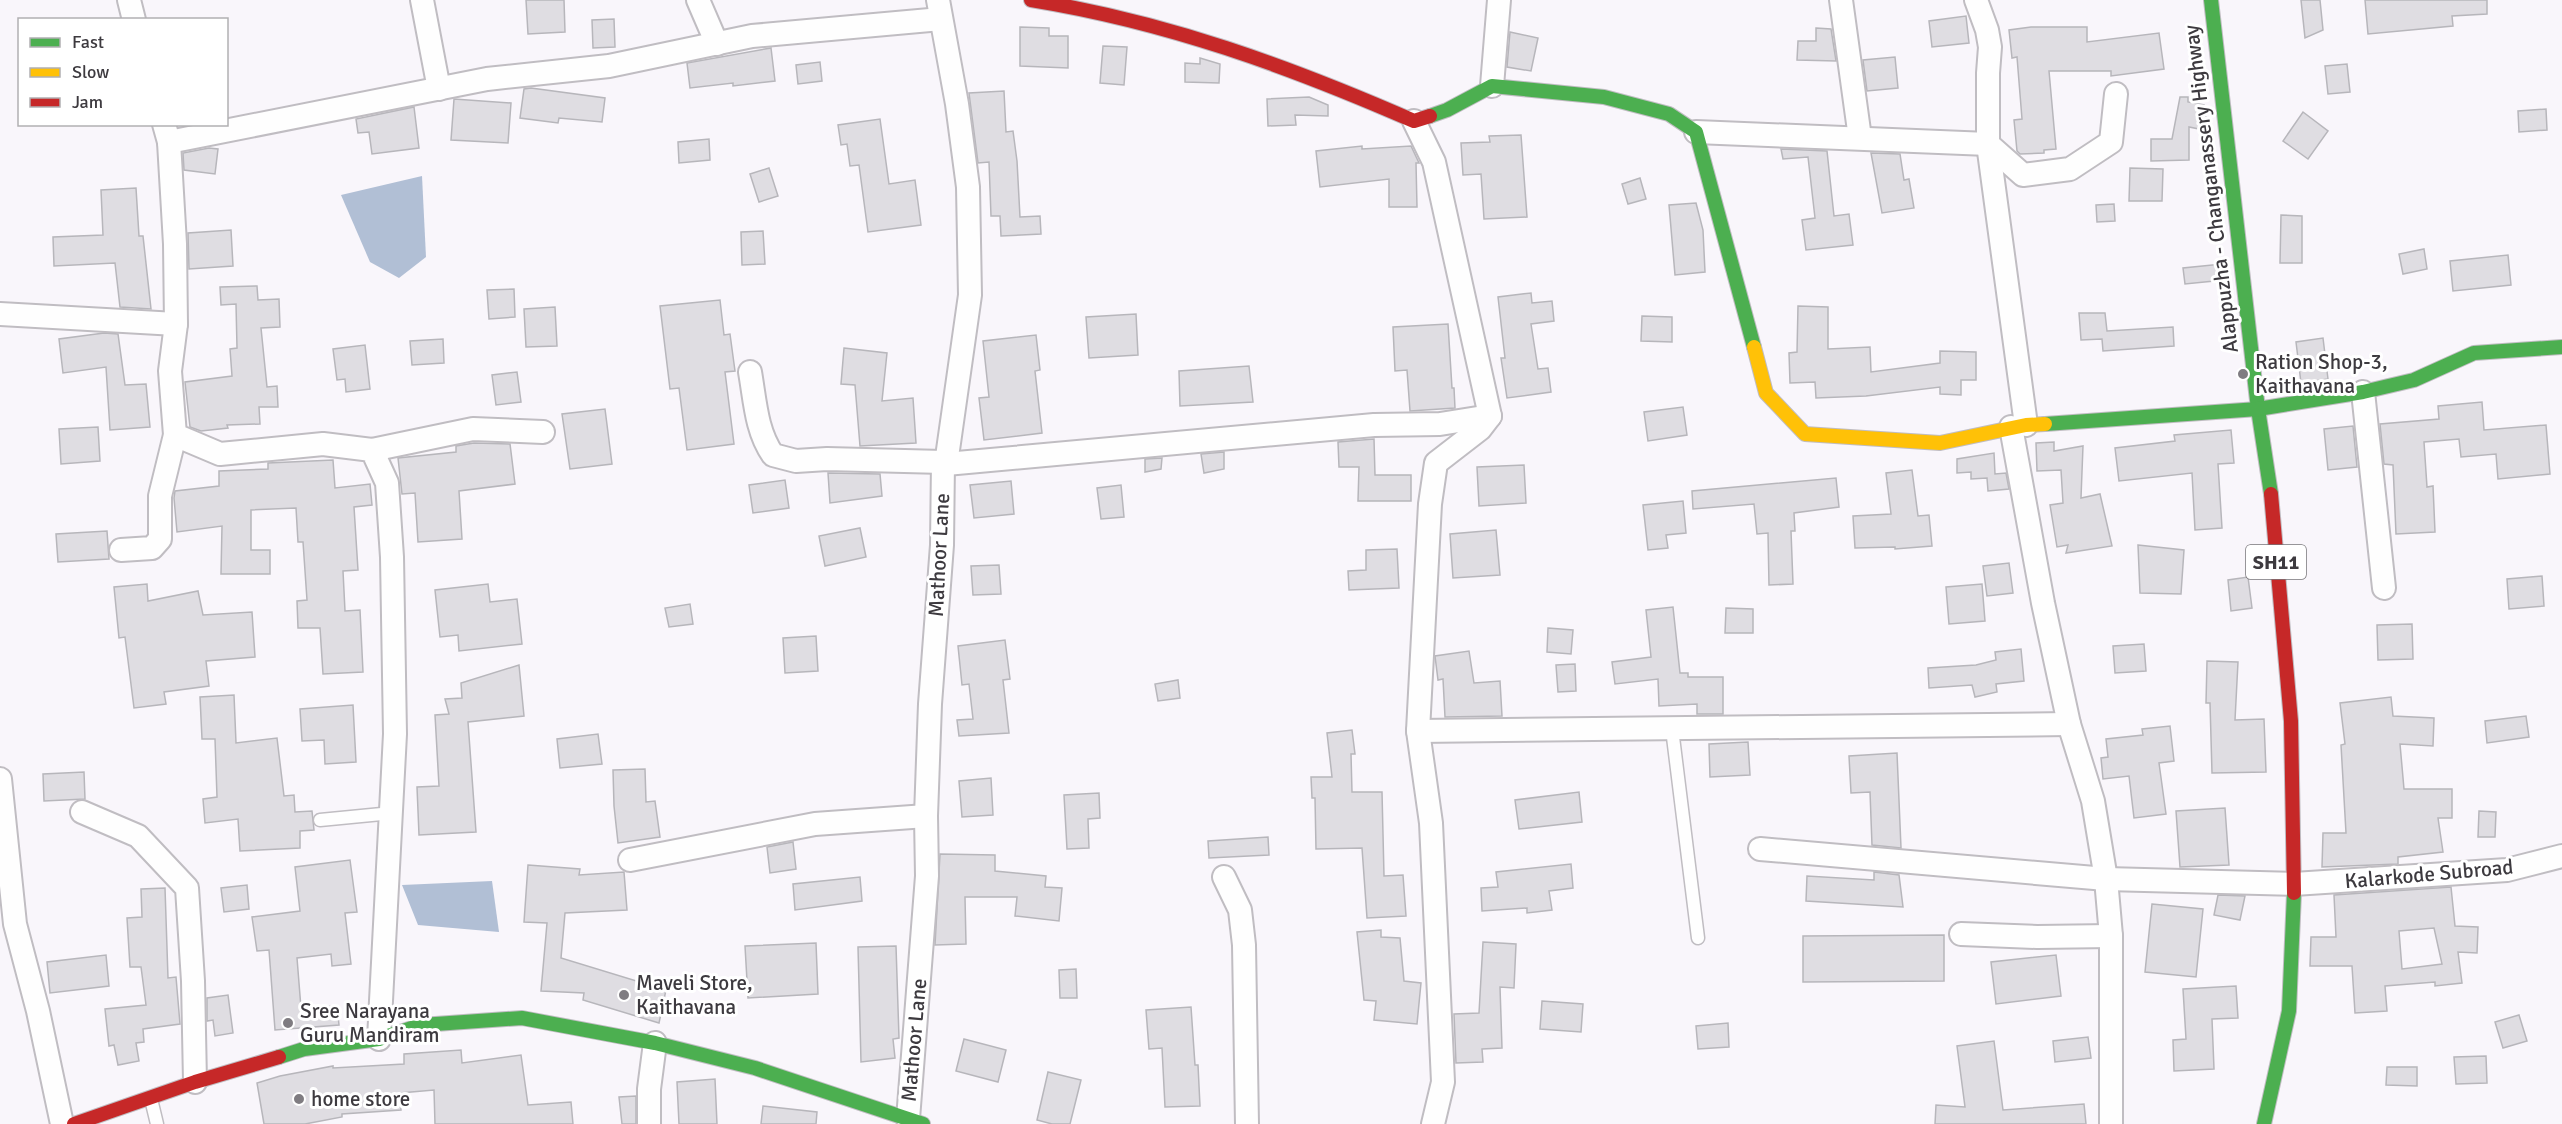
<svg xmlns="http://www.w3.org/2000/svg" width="2562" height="1124" font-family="Signika,sans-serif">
	<rect width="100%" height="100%" fill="#f9f6fb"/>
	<!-- water -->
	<g fill="#b1bfd5">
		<path d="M422,176L426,257L399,278L370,262L341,195Z"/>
		<path d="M492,881L499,932L418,925L402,885Z"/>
	</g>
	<!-- building -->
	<g fill="#dfdde2" stroke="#b7b6bb" stroke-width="1.5" fill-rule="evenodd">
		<path d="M526,0H564L565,32L528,34Z"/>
		<path d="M2301,0H2320L2323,30L2305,38Z"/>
		<path d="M2365,0H2487V14L2452,16L2453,26L2368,34Z"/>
		<path d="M1966,16L1969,43L1932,47L1929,21Z"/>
		<path d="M614,19L615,47L593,48L592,20Z"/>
		<path d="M1020,27L1049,28V36H1068V68L1020,66Z"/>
		<path d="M2031,27H2087V42L2159,33L2164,69L2111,76V71H2049L2056,149L2044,150V153L2020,154L2017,151L2014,120L2022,119L2017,57L2012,58L2009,30Z"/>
		<path d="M1816,28L1831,29L1836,61L1797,60L1798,41H1816Z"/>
		<path d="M1510,32L1538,38L1531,71L1507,67Z"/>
		<path d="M1103,46L1127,47L1124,85L1100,83Z"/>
		<path d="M771,48L775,81L733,86V83L690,88L687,63Z"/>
		<path d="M1895,57L1898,88L1867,91L1863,60Z"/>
		<path d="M1200,58L1220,64L1219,83L1185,82V63L1200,64Z"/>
		<path d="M820,62L822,81L798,84L796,65Z"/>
		<path d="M2347,64L2350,92L2328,94L2325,66Z"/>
		<path d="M531,88L605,98L602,122L559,118L558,123L520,118L524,89Z"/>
		<path d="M1004,91L1006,132L1013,131L1017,161L1020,217L1040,216L1041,234L1001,236L1000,216H991L989,162L978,163L969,93Z"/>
		<path d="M1309,97L1328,105V116L1295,115L1296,125L1268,126L1267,99Z"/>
		<path d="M2180,97H2188V102L2204,105L2206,119L2204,130L2189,127V160L2151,161V139H2172Z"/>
		<path d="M454,99L511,103L508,143L451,140Z"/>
		<path d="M414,107L419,148L372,154L369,132L358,133L356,119Z"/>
		<path d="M2546,109L2547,130L2519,132L2518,111Z"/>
		<path d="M2303,112L2328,131L2308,159L2283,141Z"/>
		<path d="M880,119L889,184L915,180L921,225L868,232L859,165L850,166L847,144L841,145L838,125Z"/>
		<path d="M1521,135L1527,217L1484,219L1481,174L1463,175L1461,143L1490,142L1489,136Z"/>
		<path d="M709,139L710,160L679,163L678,142Z"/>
		<path d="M1362,146V149L1411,146L1419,163H1416L1417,207H1389V179L1320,187L1316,151Z"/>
		<path d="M209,148L218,149L215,174L184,170L183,153Z"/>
		<path d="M1781,149L1827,151L1834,216L1849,214L1853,245L1806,250L1802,220L1815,218L1808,157L1783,159Z"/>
		<path d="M1871,153L1900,154L1904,180L1909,179L1914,208L1882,213Z"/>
		<path d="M769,168L778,196L759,202L750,174Z"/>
		<path d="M2130,168L2163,169L2162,201H2129Z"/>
		<path d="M1640,178L1646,199L1628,204L1622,184Z"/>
		<path d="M136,188L139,236H143L151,309L120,307L115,263L54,266L53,237L103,235L101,190Z"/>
		<path d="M1696,203L1703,230L1705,272L1675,275L1669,205Z"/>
		<path d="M2114,204L2115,221L2097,222L2096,205Z"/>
		<path d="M2281,215L2302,216V263H2280Z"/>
		<path d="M231,230L233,266L189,269L188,233Z"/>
		<path d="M763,231L765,264L742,265L741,232Z"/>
		<path d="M2424,249L2427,269L2403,274L2399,254Z"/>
		<path d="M2508,255L2511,285L2453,291L2450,261Z"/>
		<path d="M2222,264L2224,280L2185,284L2183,268Z"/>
		<path d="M257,286L258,300L279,299L280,327L261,328L267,387L277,386L278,407H259L260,424L227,425L228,428L201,431L190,427L185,382L232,376L230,349L237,348L236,304L221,305L220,287Z"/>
		<path d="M514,289L515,317L489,319L487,290Z"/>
		<path d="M1531,293L1532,303L1552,301L1554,321L1531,324L1538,369L1548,368L1551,392L1507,398L1501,358H1505L1498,297Z"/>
		<path d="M720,300L724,335L730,334L735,371L725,372L734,444L687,450L679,388L670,389L660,306Z"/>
		<path d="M1798,306L1828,307V349L1870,347L1871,372L1940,363V351L1976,352V380H1961V395L1940,394V387L1866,396L1816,398L1815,382L1790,383L1789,353L1797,352Z"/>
		<path d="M555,307L557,346L526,347L524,309Z"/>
		<path d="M2079,313H2105L2107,331L2173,327L2174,346L2103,351L2102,339L2081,340Z"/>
		<path d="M1136,314L1138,355L1089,358L1086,317Z"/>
		<path d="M1642,316L1672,317V342L1641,341Z"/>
		<path d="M1448,324L1452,388H1454L1455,408L1410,411L1407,370L1395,371L1393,327Z"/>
		<path d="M104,333L118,334L125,385L146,384L150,427L110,430L106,367L63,373L59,339Z"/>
		<path d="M1036,335L1040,370L1035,371L1042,433L984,440L979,398L989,397L983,341Z"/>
		<path d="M2323,338L2328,379L2301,383L2296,342Z"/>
		<path d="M443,339L444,363L412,365L410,341Z"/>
		<path d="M365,345L370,389L346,392L345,379L337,380L333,349Z"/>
		<path d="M844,348L887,353L882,401L913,398L916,443L860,446L855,385L841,384Z"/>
		<path d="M1249,366L1253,402L1180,406L1179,371Z"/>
		<path d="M517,372L521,402L496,405L492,375Z"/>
		<path d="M2482,402L2484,430L2546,425L2550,474L2498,479L2496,454L2461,457L2459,439L2424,442L2427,487L2433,486L2435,532L2396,534L2393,465L2384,464L2380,424L2439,419L2438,406Z"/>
		<path d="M1683,407L1687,435L1648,441L1644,412Z"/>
		<path d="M605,409L612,464L570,469L562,414Z"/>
		<path d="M2353,426L2357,467L2328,470L2324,429Z"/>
		<path d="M98,427L100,461L61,464L59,429Z"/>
		<path d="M2231,430L2234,463L2218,464L2222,528L2195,530L2192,473L2119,481L2115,448L2175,441L2174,435Z"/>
		<path d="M1374,439L1375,475H1411V501H1358L1359,467H1339L1338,442Z"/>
		<path d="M2054,442V451L2083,446L2081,498L2100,494L2112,546L2066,553L2068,545L2057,547L2050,505L2063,503L2061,470L2037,471L2036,443Z"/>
		<path d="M474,443L510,444L515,484L459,491L462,539L418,542L415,493L402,494L398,458L456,452V446Z"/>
		<path d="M1224,452V469L1204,473L1201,454Z"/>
		<path d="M1994,453L1995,474L2006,473L2009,489L1988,491L1987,478L1971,479V472L1957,473V459Z"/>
		<path d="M1162,458L1161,469L1145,472V459Z"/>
		<path d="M333,460L335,488L370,484L372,505L354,507L358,570L343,571L345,611L360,610L363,672L323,674L320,628H298L297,601L307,600L303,542H298L296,508L251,510V550H270V574H221L222,526L177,532L174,498L175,491L219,486V471L268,469V463Z"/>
		<path d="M1524,465L1526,503L1479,506L1477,467Z"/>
		<path d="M1912,470L1918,516L1929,515L1932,546L1895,549V547L1855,548L1853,516L1891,514L1886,473Z"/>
		<path d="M828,473L880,474L882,496L830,503Z"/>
		<path d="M1836,478L1839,507L1794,513L1795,531H1791L1793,584L1769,585L1768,533L1757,534L1754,504L1693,509L1692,491Z"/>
		<path d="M785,480L789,508L753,513L749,485Z"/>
		<path d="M1011,481L1014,514L974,518L970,485Z"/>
		<path d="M1121,485L1124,517L1101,519L1097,488Z"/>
		<path d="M1683,501L1686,533L1666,535L1668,548L1648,550L1643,505Z"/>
		<path d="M860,528L866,557L825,566L819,536Z"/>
		<path d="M1496,530L1500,575L1453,578L1450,534Z"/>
		<path d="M107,531L109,559L58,562L56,534Z"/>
		<path d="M2138,545L2184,550L2181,594L2140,593Z"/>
		<path d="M1397,549L1399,588L1349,590L1348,571L1366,570V550Z"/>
		<path d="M2009,563L2013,593L1987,596L1983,566Z"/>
		<path d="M999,565L1001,594L973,595L971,566Z"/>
		<path d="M2542,576L2544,606L2509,609L2507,579Z"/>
		<path d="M2248,577L2252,608L2231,611L2228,580Z"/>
		<path d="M147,584L148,601L198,591L203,615L252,612L255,657L206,661L209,686L164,692L166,704L134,708L125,637L119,638L114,587Z"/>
		<path d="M488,584L490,602L517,599L522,644L459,651L458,635L440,637L435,590Z"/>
		<path d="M1982,584L1985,621L1949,624L1946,587Z"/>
		<path d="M690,604L693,624L669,627L665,608Z"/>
		<path d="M1673,607L1680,673H1688V677H1723V714H1697V704L1659,706L1658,679L1615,684L1612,662L1651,657L1646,610Z"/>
		<path d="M1726,608L1753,609V633H1725Z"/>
		<path d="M2412,624L2413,659L2378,660L2377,625Z"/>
		<path d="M1548,628L1573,630L1571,654L1547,652Z"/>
		<path d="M816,636L818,671L785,673L783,638Z"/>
		<path d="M1005,640L1010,679L1003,680L1009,733L959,736L957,720L973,719L969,684L962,685L958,646Z"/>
		<path d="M2144,644L2146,671L2115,673L2113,646Z"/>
		<path d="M2021,649L2024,681L1996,684L1997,692L1975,697L1972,685L1929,688L1928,668L1976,665L1996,660L1995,652Z"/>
		<path d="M1469,651L1474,683L1500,681L1502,716L1445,717L1443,679L1438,680L1435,656Z"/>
		<path d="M2207,661L2238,662L2235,720L2264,719L2266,772L2212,773L2210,703H2206Z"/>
		<path d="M1575,664L1576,691L1558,692L1556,665Z"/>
		<path d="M519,665L524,716L468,722L476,832L419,835L417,787L439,786L435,715L449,714L445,699L462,698L461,683Z"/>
		<path d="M1178,680L1180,698L1158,701L1155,684Z"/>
		<path d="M234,695L236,743L277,738L284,796L294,795L295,812L312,811L314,830L300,831V848L240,851L238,819L205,823L203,799L217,797L215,739H202L200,697Z"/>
		<path d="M2391,697L2393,716L2434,718L2433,746L2400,744L2404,789H2452V818H2438L2443,852L2398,857V864L2322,867L2323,833H2346L2341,745L2345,744L2340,703Z"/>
		<path d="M353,705L356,762L325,764L324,740L302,741L300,709Z"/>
		<path d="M2526,716L2529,737L2487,743L2485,721Z"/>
		<path d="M2170,726L2174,761L2159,763L2166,814L2134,818L2129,776L2103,779L2101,758L2108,757L2106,739L2143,735L2142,729Z"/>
		<path d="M1352,730L1355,754H1351L1352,792H1382L1384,876L1403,875L1406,916L1367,918L1362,848L1316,849L1315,798H1312L1311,777H1332L1327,733Z"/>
		<path d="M598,734L602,764L560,768L557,739Z"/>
		<path d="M1748,742L1750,775L1710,777L1709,744Z"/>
		<path d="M1897,753L1901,848L1872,845L1870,792L1851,793L1849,756Z"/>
		<path d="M645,769L646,802L655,801L660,837L618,843L614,806L613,770Z"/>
		<path d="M84,772L85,799L44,801L43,774Z"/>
		<path d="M991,778L993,815L962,817L959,781Z"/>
		<path d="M1579,792L1582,822L1519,829L1515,800Z"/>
		<path d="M1099,793L1100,818L1088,819L1089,848L1067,849L1064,795Z"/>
		<path d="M2225,808L2229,865L2180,867L2176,811Z"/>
		<path d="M2479,811L2496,812L2495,837H2478Z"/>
		<path d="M1268,837L1269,855L1209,858L1208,841Z"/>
		<path d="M793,842L796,869L770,873L767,847Z"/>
		<path d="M940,854L995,855V871L1046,876L1045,887L1062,888L1059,921L1015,916L1017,897H965L966,944L935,945Z"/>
		<path d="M350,860L357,912L345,913L351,964L332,966L331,954L297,958L301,1008L337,1006L339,1025L275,1030L269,950L257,951L252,917L300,911L295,867Z"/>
		<path d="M1571,864L1573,888L1549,891L1552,910L1527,913V908L1482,911L1481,888L1498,887L1496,872Z"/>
		<path d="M528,865L580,869L579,875L624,872L627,910L565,913L561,958L666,990L659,1023L583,1000L584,993L541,991L547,923L524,922Z"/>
		<path d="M1874,872L1899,875L1903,907L1806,901L1807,876L1874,880Z"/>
		<path d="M860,877L862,901L795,910L793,884Z"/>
		<path d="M247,885L249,909L224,912L221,888Z"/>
		<path d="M2451,887L2455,926L2478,927L2477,953L2458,952L2462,983L2435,986V982L2385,986L2387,1011L2355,1013L2352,966H2310L2311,937H2336L2334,895ZM2434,928L2442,964L2402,969L2399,931Z"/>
		<path d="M165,888L168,978L176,977L180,1024L143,1029L144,1042L136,1043L139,1061L118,1065L114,1045L109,1046L105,1009L146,1005L141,967H130L127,918L142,917L141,889Z"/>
		<path d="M2218,895L2245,896L2240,920L2214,915Z"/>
		<path d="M2152,904L2203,909L2196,977L2145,972Z"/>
		<path d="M1381,930V937L1400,938L1404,981L1421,983L1417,1024L1374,1020L1376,1001L1364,1000L1357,932Z"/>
		<path d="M1944,935V981L1803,982V936Z"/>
		<path d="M1483,942L1516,944L1514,988L1500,987L1502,1048L1482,1049L1483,1062L1456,1063L1454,1014L1479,1013Z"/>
		<path d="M816,943L818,994L748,998L745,946Z"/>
		<path d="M896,946L899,1038L893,1039L895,1058L861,1062L858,947Z"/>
		<path d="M106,955L109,986L50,993L47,962Z"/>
		<path d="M2056,955L2061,996L1996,1004L1991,962Z"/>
		<path d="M1076,969L1077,998H1060L1059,970Z"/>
		<path d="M2236,986L2238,1018L2212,1019L2214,1069L2174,1071L2173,1040L2186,1039L2183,989Z"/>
		<path d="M228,995L233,1033L215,1036L213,1020L207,1021V998Z"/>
		<path d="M1542,1001L1583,1004L1581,1032L1540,1029Z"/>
		<path d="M1191,1007L1195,1065H1198L1200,1106L1165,1107L1162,1048L1149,1049L1146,1010Z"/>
		<path d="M2519,1015L2527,1041L2503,1048L2495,1022Z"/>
		<path d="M1728,1023L1729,1047L1698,1049L1696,1026Z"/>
		<path d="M2088,1037L2091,1058L2055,1062L2053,1041Z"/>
		<path d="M964,1039L1006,1050L998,1082L956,1071Z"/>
		<path d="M1994,1041L2003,1110L2084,1104L2086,1124H1935L1936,1105L1965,1107L1957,1046Z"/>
		<path d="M461,1050L462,1063L521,1055L528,1105L571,1102L573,1124H435L434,1090L400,1093L401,1110L342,1114V1117L305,1124H264L257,1083L280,1076L333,1066V1068L404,1064V1054Z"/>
		<path d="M2486,1056L2487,1083L2456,1084L2454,1057Z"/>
		<path d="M2387,1067H2417V1086L2386,1085Z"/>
		<path d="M1048,1072L1081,1080L1070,1124H1052L1037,1120Z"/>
		<path d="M715,1079L717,1124H679L677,1082Z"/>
		<path d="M636,1096V1124H622L619,1097Z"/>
		<path d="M763,1106L817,1112L816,1124H761Z"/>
	</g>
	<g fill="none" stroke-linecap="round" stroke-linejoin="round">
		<!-- lane casing -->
		<g stroke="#c0bdc2" stroke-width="15">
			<g id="lane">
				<path d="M1672,729L1698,938"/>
				<path d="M320,820L392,813"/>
				<path d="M151,1099L157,1124"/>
			</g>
		</g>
		<!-- street casing -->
		<g stroke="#c0bdc2" stroke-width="26">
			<g id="street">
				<path d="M129,0L134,20"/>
				<path d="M422,0L439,89"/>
				<path d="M698,0L717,44"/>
				<path d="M1841,0L1860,138"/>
				<path d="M1492,86L1499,0"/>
				<path d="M1414,121L1434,162L1490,416L1480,429L1436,463L1430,504L1418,731L1431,823L1443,1082L1433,1124"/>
				<path d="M164,124L169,142L175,244L176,324L170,371L175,435L220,454L323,444L372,450L387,483L392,557L395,734L379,1039"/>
				<path d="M1696,132L1988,144V73L1990,47L1987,30L1976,0"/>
				<path d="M169,142L487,79L609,66L752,36L941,19"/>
				<path d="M1988,144L2026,425"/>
				<path d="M1988,144L2023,175L2070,169L2111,142L2116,94"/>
				<path d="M0,314L176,324"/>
				<path d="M750,372C755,400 756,431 773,455L796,461L827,459L943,462"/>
				<path d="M2363,392L2384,588"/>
				<path d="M2011,427L2043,603L2069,724L2093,801L2106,879L2111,936V1124"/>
				<path d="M372,450L473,429L543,432"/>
				<path d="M946,464L1374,425L1440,424L1490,416"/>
				<path d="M121,550L152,548L160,539V496L175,435"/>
				<path d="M1418,731L2069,724"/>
				<path d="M0,779L15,924L38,1011L62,1124"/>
				<path d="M82,812L138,836L187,888L193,981L195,1082"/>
				<path d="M1760,849L2106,879L2294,884L2507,870L2562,856"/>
				<path d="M630,860L815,824L926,816"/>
				<path d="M1224,877L1240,910L1244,945L1247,1124"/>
				<path d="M1961,934L2037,937L2111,936"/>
				<path d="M908,1119L927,876L926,816L930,704L942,545L943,462L946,464L970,295L968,187L957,104L938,0"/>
				<path d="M649,1124V1089L655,1043"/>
			</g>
		</g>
		<!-- fast casing -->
		<g stroke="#c0bdc2" stroke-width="16">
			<g id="fast">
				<path d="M2211,0L2258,409L2271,494"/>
				<path d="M1430,116L1447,110L1492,86L1604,97L1669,114L1696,132L1754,347"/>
				<path d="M2045,424L2258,409L2363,392L2414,380L2474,353L2562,347"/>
				<path d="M279,1057L304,1049L379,1039L421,1025L522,1018L655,1043L755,1068L923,1124"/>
				<path d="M2264,1124L2289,1011L2294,893"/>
			</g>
		</g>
		<!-- slow casing -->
		<g stroke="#c0bdc2" stroke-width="16">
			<path id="slow" d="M1754,347L1766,393L1805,434L1940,443L2026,425L2045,424"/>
		</g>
		<!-- jam casing -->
		<g stroke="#c0bdc2" stroke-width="16">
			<g id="jam">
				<path d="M1031,0C1167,22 1288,66 1414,121L1430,116"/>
				<path d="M2271,494L2291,721L2294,893"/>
				<path d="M74,1124L195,1082L279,1057"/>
			</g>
		</g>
		<!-- lane -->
		<use href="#lane" stroke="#fefefe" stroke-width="12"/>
		<!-- street -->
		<use href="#street" stroke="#fefefe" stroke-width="22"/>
		<!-- fast -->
		<use href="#fast" stroke="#4caf50" stroke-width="14"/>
		<!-- slow -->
		<use href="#slow" stroke="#ffc107" stroke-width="14"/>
		<!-- jam -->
		<use href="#jam" stroke="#c62828" stroke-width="14"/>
	</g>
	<!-- markers -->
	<g fill="#7f7c81" stroke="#fff" stroke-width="2">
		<circle cx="2243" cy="374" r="6"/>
		<circle cx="624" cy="995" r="6"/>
		<circle cx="288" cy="1023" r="6"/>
		<circle cx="299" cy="1099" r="6"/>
	</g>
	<g text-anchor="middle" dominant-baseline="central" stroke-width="6" stroke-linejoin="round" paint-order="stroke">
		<!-- shield labels -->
		<rect fill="#fff" stroke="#777579" stroke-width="1.5" x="2246" y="545" width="60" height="34" rx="4.5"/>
		<g font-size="20" font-weight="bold" fill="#3d3a3f">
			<text x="2276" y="562">SH11</text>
		</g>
		<!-- street labels -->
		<g font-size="21" fill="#3d3a3f" stroke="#fff">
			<text transform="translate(2211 189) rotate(-97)">Alappuzha - Changanassery Highway</text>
			<text transform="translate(939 555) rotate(-87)">Mathoor Lane</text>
			<text transform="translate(2429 874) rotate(-5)">Kalarkode Subroad</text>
			<text transform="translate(914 1040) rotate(-85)">Mathoor Lane</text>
		</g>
		<!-- poi labels -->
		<g font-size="21" fill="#3d3a3f" stroke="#fff" text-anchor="start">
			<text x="2255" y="362">Ration Shop-3,<tspan x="2255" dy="24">Kaithavana</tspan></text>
			<text x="636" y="983">Maveli Store,<tspan x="636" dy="24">Kaithavana</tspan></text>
			<text x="300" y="1011">Sree Narayana<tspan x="300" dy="24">Guru Mandiram</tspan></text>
			<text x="311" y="1099">home store</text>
		</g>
	</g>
	<!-- legend -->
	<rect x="18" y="18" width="210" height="108" fill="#ffffff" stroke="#b1b0b2" stroke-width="1.5"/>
	<rect x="30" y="38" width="30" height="9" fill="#4caf50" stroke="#b1b0b2" stroke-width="1.5"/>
	<text x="72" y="48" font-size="18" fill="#3d3a3f">Fast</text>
	<rect x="30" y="68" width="30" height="9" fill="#ffc107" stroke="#b1b0b2" stroke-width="1.5"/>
	<text x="72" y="78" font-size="18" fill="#3d3a3f">Slow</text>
	<rect x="30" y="98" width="30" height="9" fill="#c62828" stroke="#b1b0b2" stroke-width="1.5"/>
	<text x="72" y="108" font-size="18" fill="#3d3a3f">Jam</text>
</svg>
